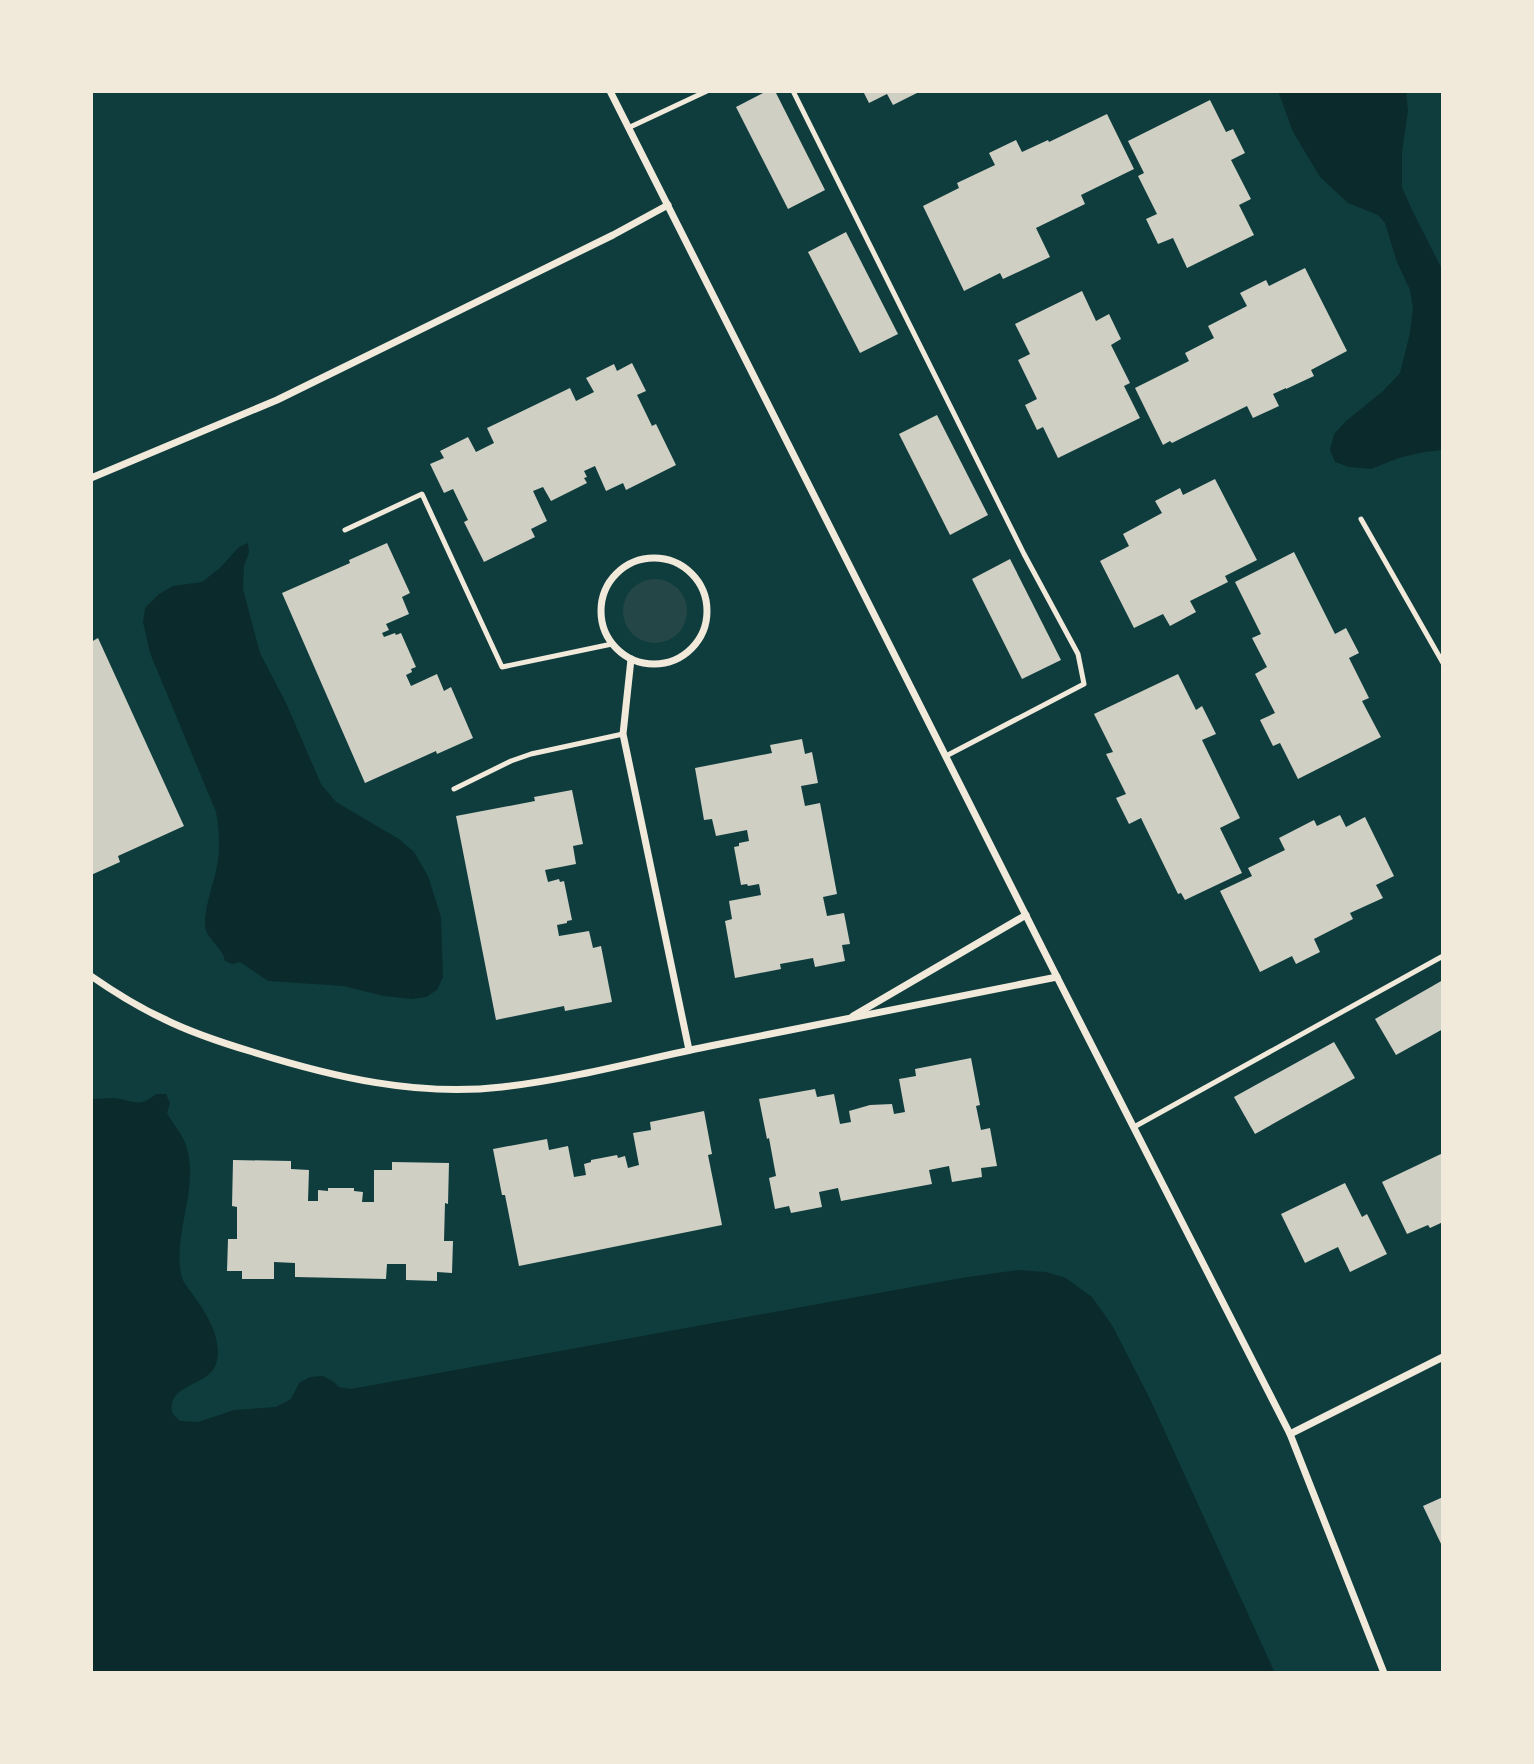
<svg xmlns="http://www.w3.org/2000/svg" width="1534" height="1764" font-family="'Work Sans',sans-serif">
	<rect width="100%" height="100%" fill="#0f3d3e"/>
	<!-- green -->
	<circle fill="#244646" cx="655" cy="611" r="32"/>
	<!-- water -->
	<g fill="#0a2a2b">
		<path d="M1278,91H1406L1408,111L1402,152V187L1412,210L1443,271V450L1424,452L1399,458L1371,469L1349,467L1335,462L1330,450L1334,434L1346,421L1383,391L1400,373L1410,333L1413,308L1410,290L1397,262L1385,223L1378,215L1348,203L1320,177L1293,132Z"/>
		<path d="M248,543L249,553L244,566L243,589L260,653L286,703L321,784L336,802L399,839L414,852L428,876L441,917L443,977L437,990L426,997L412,999L384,996L343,986L268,981L240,962L232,964L225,961C223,947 205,939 205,924C205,902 215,882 218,860C220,844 219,828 216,812L150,653L143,622L145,608L159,594L173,586L202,582L220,568L239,547Z"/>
		<path d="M156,1094H166L170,1103L167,1113C172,1123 183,1135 186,1145C200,1189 173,1230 181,1274C182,1281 187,1286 191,1292C205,1311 222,1336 217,1361C212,1384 177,1383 172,1403C171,1407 172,1411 173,1414L180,1421L198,1422L234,1410L276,1407L291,1399L299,1383L310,1377L323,1376L334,1382L339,1387L351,1389L961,1278L1018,1270L1046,1272L1066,1278L1092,1297L1112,1325L1150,1399L1275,1673H91V1099C98,1099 106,1098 114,1098C134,1100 138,1109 156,1094Z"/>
	</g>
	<!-- building -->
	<g fill="#cfcfc3">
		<path d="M767,91H775L825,190L788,209L736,107Z"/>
		<path d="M863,91H921L893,105L887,94L869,103Z"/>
		<path d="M1210,100L1226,132L1233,129L1245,153L1231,160L1251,199L1239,205L1254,235L1187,268L1173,238L1158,244L1146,219L1157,214L1138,176L1144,173L1128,141Z"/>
		<path d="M1107,114L1134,169L1081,195L1085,204L1036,228L1050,257L1003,279L1000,273L964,291L923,206L959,188L957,183L995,165L989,153L1016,140L1022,152L1048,140L1049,142Z"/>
		<path d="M846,232L898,334L860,353L808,252Z"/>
		<path d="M1305,268L1347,351L1311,370L1314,376L1286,389V388L1273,394L1279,406L1253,418L1247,406L1172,443L1170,441L1163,445L1135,388L1189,361L1185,353L1214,338L1208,326L1247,306L1240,293L1266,280L1269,286Z"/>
		<path d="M1082,291L1096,321L1109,314L1121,339L1111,345L1130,383L1124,386L1140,418L1058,458L1043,427L1037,430L1025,405L1037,399L1018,360L1030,354L1015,324Z"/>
		<path d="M632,363L646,391L637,395L652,426L656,424L676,465L626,490L623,483L606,491L595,466L584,471L587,477L584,478L587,483L551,501L543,487L533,491L547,521L531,529L535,537L484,562L464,522L468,520L453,489L444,493L430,464L444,458L440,451L468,437L476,452L494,443L487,428L570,388L576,401L594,392L586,378L614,364L617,371Z"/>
		<path d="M937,415L988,515L950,535L899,434Z"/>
		<path d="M1215,479L1257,560L1225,576L1228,582L1190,601L1196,612L1170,626L1163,614L1134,628L1100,561L1129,546L1123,534L1162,513L1155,501L1180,488L1183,495Z"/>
		<path d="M387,543L410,593L402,597L409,614L386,624L389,630L382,633L384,637L395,633L396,635L401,633L416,667L411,669L412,672L406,675L411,686L437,674L444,691L451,687L473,738L437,754L436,751L365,783L282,593L350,563L349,560Z"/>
		<path d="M1294,552L1335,634L1346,628L1359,653L1349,658L1369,698L1362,701L1381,737L1298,779L1280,743L1273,746L1260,720L1275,713L1255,674L1267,667L1252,638L1261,634L1235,582Z"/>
		<path d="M1010,559L1061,660L1022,679L972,579Z"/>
		<path d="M98,638L184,826L118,856L120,862L91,875V642Z"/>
		<path d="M1178,674L1196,710L1202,706L1216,734L1202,740L1240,818L1220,828L1242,873L1185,900L1181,893L1178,894L1141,818L1129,824L1116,798L1126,794L1106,754L1113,752L1094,714Z"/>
		<path d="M802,739L805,754L812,752L818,783L801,786L805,806L820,803L837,894L823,897L827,916L844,913L850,944L842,945L845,961L815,967L813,958L780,964L781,969L735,978L725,921L732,919L729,901L761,895L759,884L748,886L747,884L741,885L734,847L739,846V843L749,841L747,830L716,836L712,819L704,820L695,768L772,753L770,745Z"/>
		<path d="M572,790L583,844L573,846L576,864L545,870L548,882L559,879L560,882L564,881L572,920L567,921V923L557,925L559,936L589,931L593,948L601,946L612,1002L565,1011L564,1006L496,1020L456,816L535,801L534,797Z"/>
		<path d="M1340,815L1346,827L1365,817L1394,876L1376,885L1383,898L1350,913L1353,919L1314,939L1320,952L1296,964L1292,956L1260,972L1220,891L1252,876L1248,868L1285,850L1279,838L1314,820L1317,826Z"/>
		<path d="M1443,980V1029L1396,1055L1375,1019Z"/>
		<path d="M1334,1042L1355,1078L1255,1134L1234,1097Z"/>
		<path d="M971,1058L980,1105L976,1106L981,1130L990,1128L997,1166L981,1168L982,1177L952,1182L949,1166L929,1170L932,1184L841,1201L838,1188L819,1192L822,1207L791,1213L789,1206L775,1209L769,1178L776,1176L769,1138L767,1139L759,1099L815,1089L817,1097L834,1094L840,1124L851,1122L849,1111L870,1105L892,1104L894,1114L905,1112L899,1079L916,1076L915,1069Z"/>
		<path d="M704,1111L712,1154L708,1155L722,1225L519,1266L505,1195H502L493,1149L547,1139L549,1150L568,1146L574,1177L586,1175L584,1164L591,1162V1160L617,1155L618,1158L625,1156L628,1168L639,1165L633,1133L651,1130L650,1122Z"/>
		<path d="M1443,1153V1222L1430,1228L1428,1225L1407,1234L1382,1182Z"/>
		<path d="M233,1160L291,1161V1169L309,1170L308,1201H318V1190L328,1191V1188H354V1191L363,1192L362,1202H374V1170H392V1162L449,1163L448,1204L445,1203L444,1241H453L452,1273L437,1272V1281L406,1280V1264H387L386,1279L295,1277V1263L274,1262V1279H242V1271H227L228,1239H237V1207L232,1206Z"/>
		<path d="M1345,1183L1362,1217L1367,1214L1387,1254L1350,1272L1338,1247L1305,1263L1281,1214Z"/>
		<path d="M1443,1497V1548L1423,1506Z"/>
	</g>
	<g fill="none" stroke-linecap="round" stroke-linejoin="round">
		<!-- service -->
		<g stroke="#f1e9da" stroke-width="5">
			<path d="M793,91L1024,554L1078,654L1084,684L946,756"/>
			<path d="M628,128L707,91"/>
			<path d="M1361,519L1443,663"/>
			<path d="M345,530L422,494L502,667L612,644"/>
			<path d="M454,789L511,761L531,754L623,734"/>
			<path d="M1134,1127L1443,956"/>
		</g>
		<!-- minor -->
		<g stroke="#f1e9da" stroke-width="7">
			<path d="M610,91L1057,977L1290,1434L1384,1673"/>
			<path d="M91,478L277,400L613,235L668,205"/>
			<circle cx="654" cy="611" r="53"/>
			<path d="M631,659L623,734L689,1050"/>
			<path d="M91,976C114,992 138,1007 164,1019C192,1033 223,1043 253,1052C333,1077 418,1097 502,1087C574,1079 644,1059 715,1045C829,1023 943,1000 1057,977"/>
			<path d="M853,1016L1026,915"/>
			<path d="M1290,1434L1443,1357"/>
		</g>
	</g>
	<!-- border -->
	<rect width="1534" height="1764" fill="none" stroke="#f1e9da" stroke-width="186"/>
</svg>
